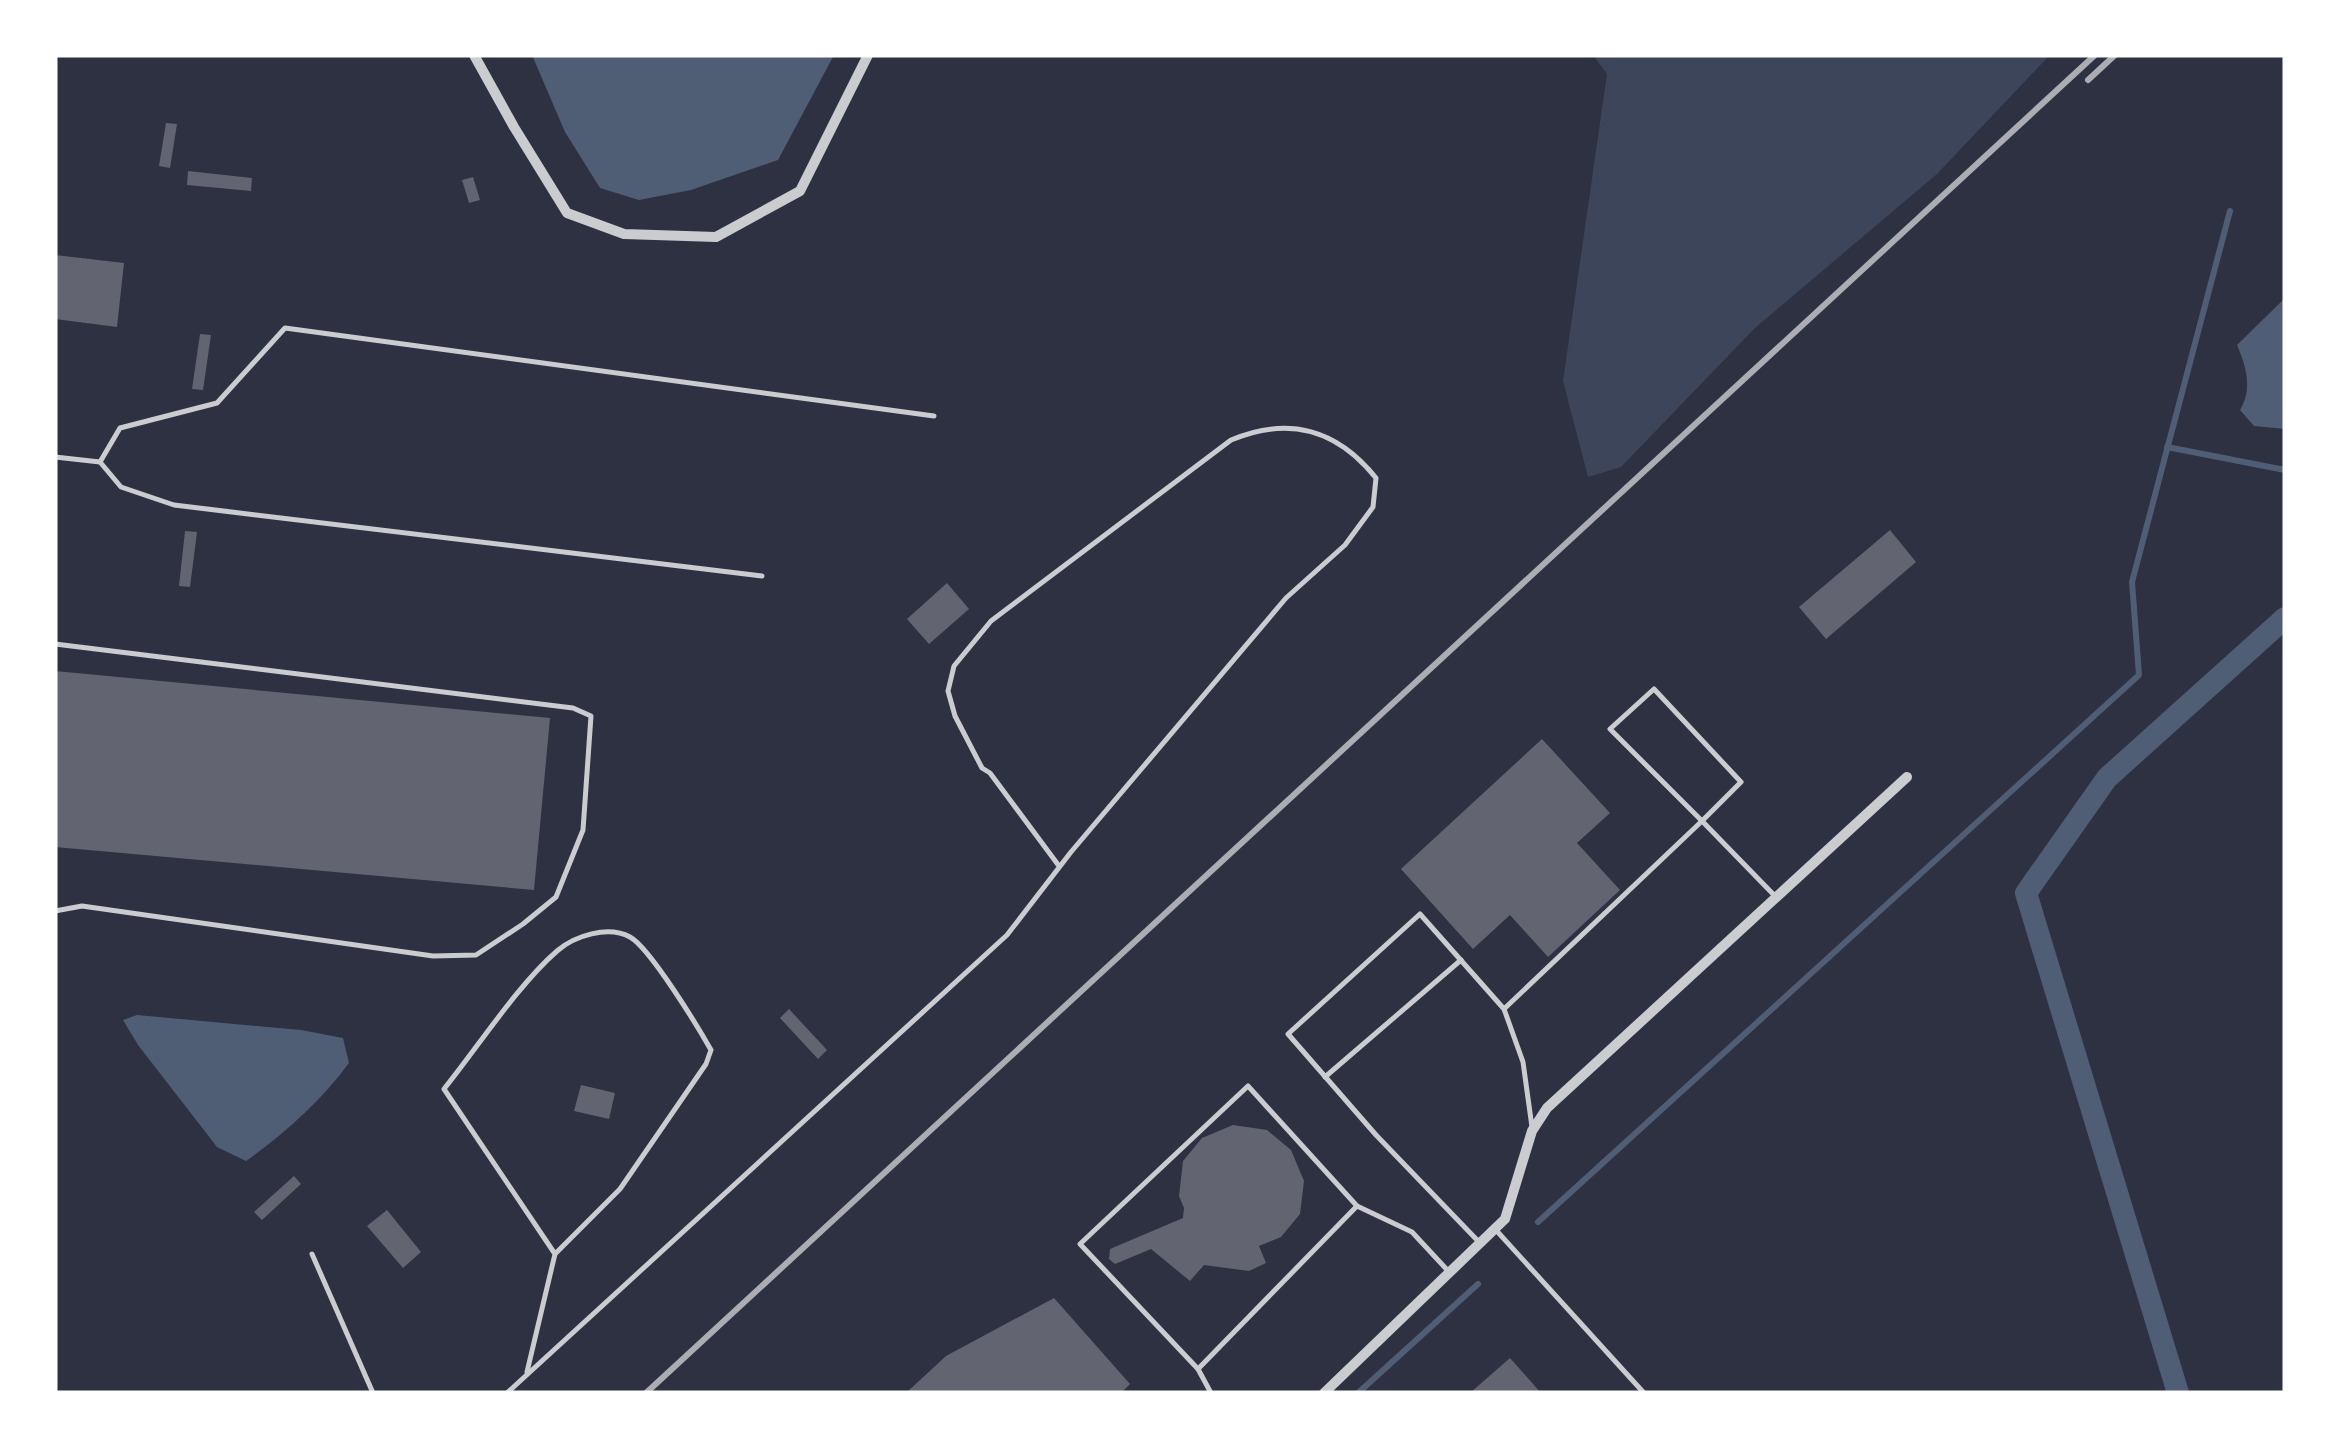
<svg xmlns="http://www.w3.org/2000/svg" width="2340" height="1448" font-family="Manrope,sans-serif">
	<rect width="100%" height="100%" fill="#2d3142"/>
	<!-- green -->
	<path fill="#3c4559" d="M1593,55H2050L1937,174L1755,328L1621,467L1588,477L1563,381L1607,74Z"/>
	<!-- water -->
	<g fill="#4f5d75">
		<path d="M532,55H834L778,160L691,190L639,200L600,188L565,132Z"/>
		<path d="M2285,298V429L2254,426L2240,410C2253,389 2246,366 2237,345Z"/>
		<path d="M137,1015L301,1030L343,1038L349,1063C322,1100 284,1134 246,1161L217,1147L138,1045L123,1020Z"/>
	</g>
	<g fill="none" stroke-linecap="round" stroke-linejoin="round">
		<!-- stream -->
		<g stroke="#4f5d75" stroke-width="6">
			<path d="M2167,447L2285,470"/>
			<path d="M1538,1222L2139,675L2132,582L2230,211"/>
			<path d="M1358,1393L1478,1284"/>
		</g>
		<!-- canal -->
		<path stroke="#4f5d75" stroke-width="22" d="M2178,1393L2026,893L2107,778L2285,618"/>
	</g>
	<!-- building -->
	<g fill="#626471">
		<path d="M166,123L177,124L170,168L159,166Z"/>
		<path d="M188,171L252,178L251,191L187,185Z"/>
		<path d="M473,177L480,200L469,203L462,180Z"/>
		<path d="M55,255L124,263L117,327L55,319Z"/>
		<path d="M200,334L211,335L203,390L192,389Z"/>
		<path d="M1890,530L1916,562L1826,639L1799,607Z"/>
		<path d="M185,531L197,532L190,587L179,586Z"/>
		<path d="M947,583L969,609L929,644L907,619Z"/>
		<path d="M55,671L550,718L534,890L55,847Z"/>
		<path d="M1542,739L1610,813L1577,843L1620,890L1548,957L1510,915L1473,949L1401,869Z"/>
		<path d="M789,1009L827,1050L818,1059L780,1018Z"/>
		<path d="M581,1085L615,1093L609,1119L574,1111Z"/>
		<path d="M1233,1125L1267,1130L1291,1150L1304,1181L1300,1214L1281,1237L1259,1246L1266,1263L1249,1271L1204,1265L1190,1281L1151,1249L1115,1264L1109,1259L1110,1249L1183,1218L1184,1208L1179,1196L1183,1161L1202,1138Z"/>
		<path d="M294,1176L301,1184L262,1220L254,1212Z"/>
		<path d="M387,1210L421,1252L403,1268L367,1226Z"/>
		<path d="M1054,1298L1130,1384L1121,1393H906L946,1356Z"/>
		<path d="M1510,1358L1541,1393H1470Z"/>
	</g>
	<g fill="none" stroke-linecap="round" stroke-linejoin="round">
		<!-- service -->
		<g stroke="#caccd0" stroke-width="5">
			<path d="M55,457L100,462L121,487L174,505L762,576"/>
			<path d="M100,462L120,428L217,403L285,328L934,416"/>
			<path d="M55,644L573,708L591,716L583,830L556,897L523,924L476,955L433,956L82,906L55,911"/>
			<path d="M1654,689L1741,782L1702,821L1610,729Z"/>
			<path d="M1504,1009L1702,821L1774,895"/>
			<path d="M1325,1077L1461,960"/>
			<path d="M1495,1229L1644,1393"/>
			<path d="M1478,1241L1376,1135L1288,1034L1420,914L1504,1009L1523,1062L1532,1127"/>
			<path d="M312,1254L373,1393"/>
			<path d="M1198,1369L1080,1244L1248,1086L1357,1206"/>
			<path d="M527,1372L555,1254L444,1089C478,1047 517,986 557,951C574,936 608,925 630,937C650,948 698,1027 711,1050L706,1064L620,1189L555,1254"/>
			<path d="M507,1393L1007,935L1071,852L1286,598L1345,545L1373,507L1376,478C1337,429 1288,416 1231,440L991,621L954,666L948,691L955,716L982,768L990,773L1059,866"/>
			<path d="M1211,1393L1198,1369L1357,1206L1412,1232L1450,1273"/>
		</g>
		<!-- minor -->
		<g stroke="#caccd0" stroke-width="10">
			<path d="M474,55L514,127L567,213L624,234L716,237L800,191L868,55"/>
			<path d="M1324,1393L1505,1219L1532,1131L1547,1108L1907,777"/>
		</g>
		<!-- rail -->
		<g stroke="#abadb3" stroke-width="6">
			<path d="M2088,80L2115,55"/>
			<path d="M646,1393L2095,55"/>
		</g>
	</g>
	<!-- border -->
	<rect width="2340" height="1448" fill="none" stroke="#ffffff" stroke-width="115"/>
</svg>
